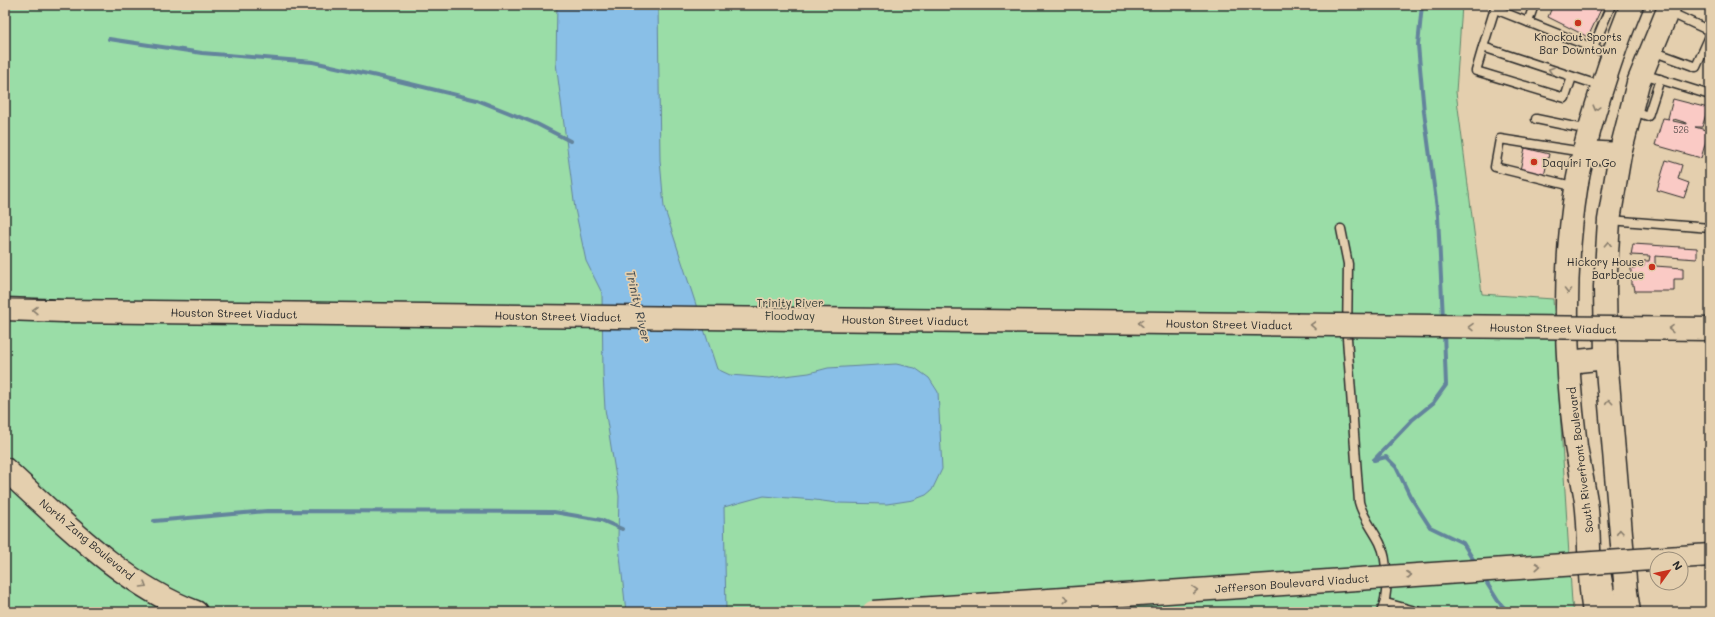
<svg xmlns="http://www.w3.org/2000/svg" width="1715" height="617" font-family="Mali,sans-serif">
	<rect width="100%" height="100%" fill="#e4cfae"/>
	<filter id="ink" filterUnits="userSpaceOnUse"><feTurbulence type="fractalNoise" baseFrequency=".025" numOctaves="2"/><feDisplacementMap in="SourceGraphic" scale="8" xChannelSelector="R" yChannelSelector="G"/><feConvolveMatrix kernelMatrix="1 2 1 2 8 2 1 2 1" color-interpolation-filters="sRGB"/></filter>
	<g filter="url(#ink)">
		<!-- green -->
		<path fill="#9adda7" stroke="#628469" d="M5,5H1462L1456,92L1482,294L1553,299L1572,603L1574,612H5Z"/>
		<!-- water -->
		<path fill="#89bfe7" stroke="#63849c" d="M557,5H658L660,160L664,207L717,369L730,375L769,378L809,373L828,368L896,364L915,368L929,378L938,392L942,469L932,490L926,495L913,500L887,504L837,503L815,500L764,496L724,507L726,612H626L618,537L619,496L605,409L603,374L602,293L586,261L575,209L556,63Z"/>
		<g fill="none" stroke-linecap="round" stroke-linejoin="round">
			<!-- stream -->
			<g stroke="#63849c" stroke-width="4">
				<path d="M1422,5L1418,45L1424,112L1438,216L1443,319"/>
				<path d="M109,39L202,53L313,62L386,78L477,100L537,124L570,141"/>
				<path d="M1374,460L1412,420L1433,403L1446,385L1444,332"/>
				<path d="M1374,460L1386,457L1396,467L1410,496L1430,527L1463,543L1476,564"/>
				<path d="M154,521L267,511L554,512L601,520L622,529"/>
				<path d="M1483,577L1498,601L1508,612"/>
			</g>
		</g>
		<!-- building -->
		<g fill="#facac5" stroke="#2b2b2b" fill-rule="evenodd">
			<path d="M1553,5H1603L1588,37L1548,17Z"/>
			<path d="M1673,99L1708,108L1702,127H1695L1709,131L1701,158L1655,145L1663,118L1669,119L1668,118ZM1674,119L1687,123V124L1673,121Z"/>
			<path d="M1525,148L1549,154L1544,176L1520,170Z"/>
			<path d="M1666,160L1682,165L1678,179L1689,183L1684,198L1657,190Z"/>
			<path d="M1633,244L1697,248V259L1655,256V266L1683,268V279H1674V291H1635L1634,285H1631V268H1635V266H1644V261H1649L1650,256L1631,255Z"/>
		</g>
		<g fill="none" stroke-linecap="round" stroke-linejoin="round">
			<!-- service casing -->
			<g stroke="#2b2b2b" stroke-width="11">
				<g id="service">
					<path d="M1496,5L1483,47L1601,86"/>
					<path d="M1495,9L1611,55"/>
					<path d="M1669,12L1710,31"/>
					<path d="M1528,22L1534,5"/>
					<path d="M1483,47L1476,71L1565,98L1572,77"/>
					<path d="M1593,48L1611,5"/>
					<path d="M1652,51L1696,67L1710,36"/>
					<path d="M1643,74L1710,95"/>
					<path d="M1633,111L1648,116L1660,79"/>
					<path d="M1536,119L1589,130"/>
					<path d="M1576,187L1495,167L1500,139L1583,152"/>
					<path d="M1610,220L1710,228"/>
					<path d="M1341,229L1348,264L1347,338L1359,502C1363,518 1373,529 1380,543C1388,559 1389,596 1381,612"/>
					<path d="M1386,603L1419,612"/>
				</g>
			</g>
			<!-- secondary casing -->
			<g stroke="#2b2b2b" stroke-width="25">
				<g id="secondary">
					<path d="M1584,152L1620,154"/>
					<path d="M5,309L64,311"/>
					<path d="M1569,362L1606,358"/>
					<path d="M5,469C61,520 124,586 196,612"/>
					<path d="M1599,572L1603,593L1613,612"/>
					<path d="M1594,612C1587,575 1591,538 1586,501C1583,482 1579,464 1576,446C1565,362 1563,273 1576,189C1579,168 1585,148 1590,128C1602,86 1615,46 1632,5"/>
					<path d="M1629,612L1626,592L1606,358L1605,287L1609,220L1620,154L1638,83L1670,5"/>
				</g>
			</g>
			<!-- service -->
			<use href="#service" stroke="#e4cfae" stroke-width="8"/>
			<!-- secondary -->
			<use href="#secondary" stroke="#e4cfae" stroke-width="22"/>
			<!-- tram -->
			<path stroke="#2b2b2b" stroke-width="1" d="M5,299L1710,318"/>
			<!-- secondary-bridge casing -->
			<g stroke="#2b2b2b" stroke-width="25" stroke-linecap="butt">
				<g id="secondary-bridge">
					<path d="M64,311L1710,329"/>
					<path d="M873,612L1710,555"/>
				</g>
			</g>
			<!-- secondary-bridge -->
			<use href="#secondary-bridge" stroke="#e4cfae" stroke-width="22"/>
		</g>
		<!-- one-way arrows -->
		<defs><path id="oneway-chevron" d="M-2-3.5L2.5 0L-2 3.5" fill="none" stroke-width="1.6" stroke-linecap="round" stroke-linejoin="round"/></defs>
		<g stroke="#887d6c">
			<use href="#oneway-chevron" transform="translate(1551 70) rotate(-162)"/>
			<use href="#oneway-chevron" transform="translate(1596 108) rotate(105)"/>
			<use href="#oneway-chevron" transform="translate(1608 244) rotate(-87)"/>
			<use href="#oneway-chevron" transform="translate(1568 291) rotate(90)"/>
			<use href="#oneway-chevron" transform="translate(35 310) rotate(-179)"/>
			<use href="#oneway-chevron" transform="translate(1141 323) rotate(-179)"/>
			<use href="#oneway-chevron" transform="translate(1313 325) rotate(-179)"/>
			<use href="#oneway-chevron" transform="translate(1471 327) rotate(-179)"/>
			<use href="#oneway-chevron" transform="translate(1671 329) rotate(-179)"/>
			<use href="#oneway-chevron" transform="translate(1609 402) rotate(-95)"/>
			<use href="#oneway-chevron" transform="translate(1620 532) rotate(-95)"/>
			<use href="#oneway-chevron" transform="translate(1538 566) rotate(-4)"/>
			<use href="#oneway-chevron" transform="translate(1409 575) rotate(-4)"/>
			<use href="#oneway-chevron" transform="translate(144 585) rotate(31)"/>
			<use href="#oneway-chevron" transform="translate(1195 590) rotate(-4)"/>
			<use href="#oneway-chevron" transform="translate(1066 599) rotate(-4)"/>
		</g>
	</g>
	<!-- markers -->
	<g fill="#c8321e" stroke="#e4cfae" stroke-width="1.5">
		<circle cx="1578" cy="23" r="4"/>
		<circle cx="1534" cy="162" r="4"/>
		<circle cx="1652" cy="267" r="4"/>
	</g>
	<g text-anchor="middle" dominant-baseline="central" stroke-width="3.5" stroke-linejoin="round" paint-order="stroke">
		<!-- number labels -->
		<g font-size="9" fill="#5f5352">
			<text x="1681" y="129">526</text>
		</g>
		<!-- poi labels -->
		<g font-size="11" fill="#2b2b2b" stroke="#e4cfae">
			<text x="1578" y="36">Knockout Sports<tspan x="1578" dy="13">Bar Downtown</tspan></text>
			<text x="1542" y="162" text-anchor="start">Daquiri To Go</text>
			<text x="1644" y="261" text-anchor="end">Hickory House<tspan x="1644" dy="13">Barbecue</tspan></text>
		</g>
		<!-- park labels -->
		<g font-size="11" fill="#363d37" stroke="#e4cfae">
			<text x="790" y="302">Trinity River<tspan x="790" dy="13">Floodway</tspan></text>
		</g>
		<!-- street labels -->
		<g font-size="11" fill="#2b2b2b" stroke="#e4cfae">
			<text transform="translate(234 313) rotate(1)">Houston Street Viaduct</text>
			<text transform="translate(558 316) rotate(1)">Houston Street Viaduct</text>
			<text transform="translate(905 320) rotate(1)">Houston Street Viaduct</text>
			<text transform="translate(1229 324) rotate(1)">Houston Street Viaduct</text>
			<text transform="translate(1553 328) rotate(1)">Houston Street Viaduct</text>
			<text transform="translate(1580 460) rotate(-97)">South Riverfront Boulevard</text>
			<text transform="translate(87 539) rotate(40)">North Zang Boulevard</text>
			<text transform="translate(1292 583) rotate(-4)">Jefferson Boulevard Viaduct</text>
		</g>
		<!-- water labels -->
		<g font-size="12" font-style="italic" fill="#394147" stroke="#e4cfae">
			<text transform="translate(639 306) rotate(77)">Trinity River</text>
		</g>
	</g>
	<!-- margin -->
	<rect width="1715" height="617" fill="none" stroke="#e4cfae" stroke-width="20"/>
	<rect x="10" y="10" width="1695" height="597" fill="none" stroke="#2b2b2b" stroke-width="1.5" filter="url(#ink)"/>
	<!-- north arrow -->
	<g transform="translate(1669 571) rotate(57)"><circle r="19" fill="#e4cfae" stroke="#9a8d7a"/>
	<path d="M0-3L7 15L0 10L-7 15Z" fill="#c8321e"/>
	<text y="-6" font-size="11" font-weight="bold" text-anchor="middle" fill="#2b2b2b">N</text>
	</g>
</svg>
